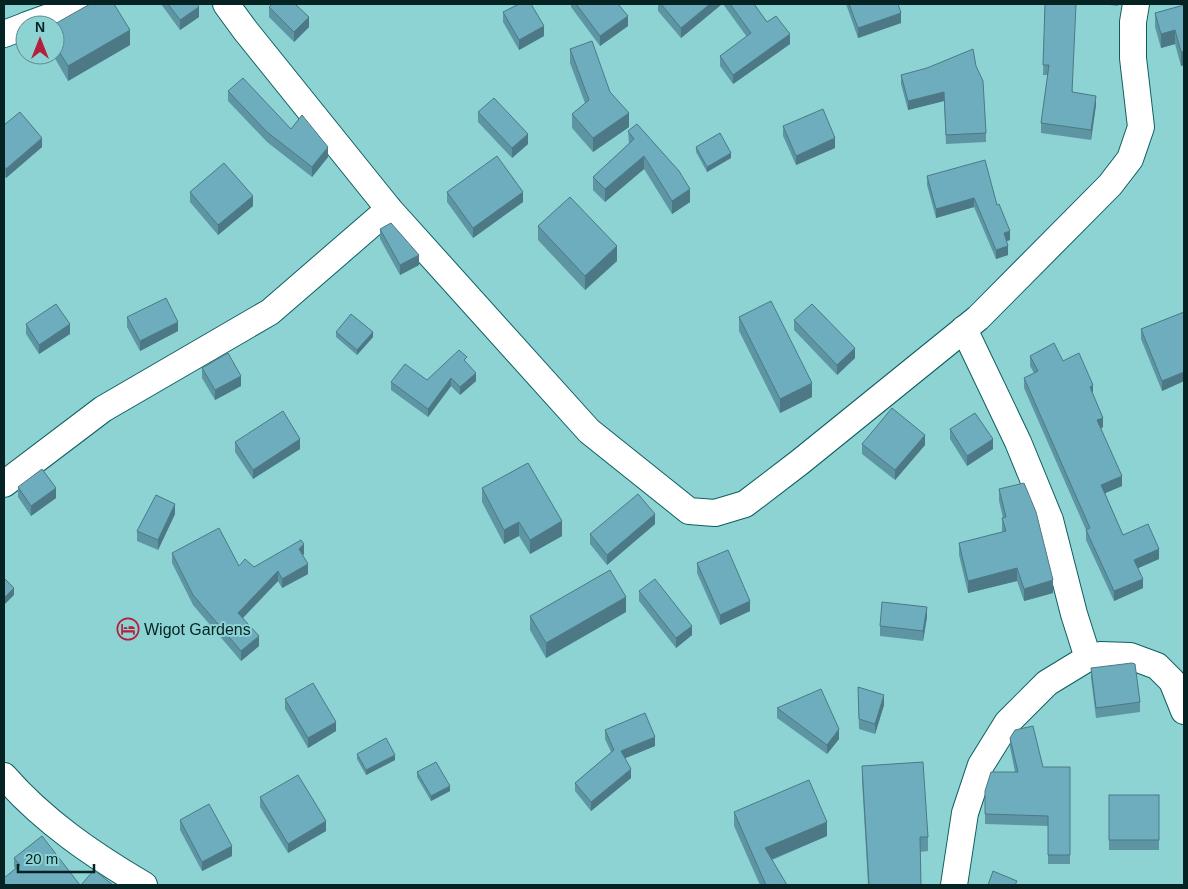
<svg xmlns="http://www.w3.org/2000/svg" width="1188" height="889" font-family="Arial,sans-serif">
	<rect width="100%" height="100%" fill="#8dd3d4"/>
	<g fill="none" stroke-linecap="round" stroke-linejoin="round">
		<!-- street casing -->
		<g stroke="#0f5e5f" stroke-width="28">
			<g id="street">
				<path d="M226,4L245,30L389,209L589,431L689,511L715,513L745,504L800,462L978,318L1110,185L1130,159L1141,127L1133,58V22L1136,4"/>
				<path d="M27,25L85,4"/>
				<path d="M4,34L25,26"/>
				<path d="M964,329L1018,442L1050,520L1074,614L1088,658"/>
				<path d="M4,484L103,409L270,312L389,209"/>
				<path d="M4,776C43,821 93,855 144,885"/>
				<path d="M954,885L965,813L981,765L1007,723L1047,683L1088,658L1100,655L1130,656L1157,666L1172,681L1184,711"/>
			</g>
		</g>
		<!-- street -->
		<use href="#street" stroke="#fff" stroke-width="26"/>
	</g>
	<!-- wall -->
	<g fill="#5e95a3">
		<path d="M161,4H197L199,17L180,30Z"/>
		<path d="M571,4H618L628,26L600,46L571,7Z"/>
		<path d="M658,4H722L681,38L658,11Z"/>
		<path d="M723,4H754L767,22L790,44L733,84L720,66V56L747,37Z"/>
		<path d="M846,4H898L901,23L858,38Z"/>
		<path d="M1045,4L1073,92L1096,105L1091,140L1041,133V123L1048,75H1043Z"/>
		<path d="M1101,4H1118V6Z"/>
		<path d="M1184,5V65L1181,66L1175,44L1161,48L1155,27V13Z"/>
		<path d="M269,7L309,27L294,42L269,17Z"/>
		<path d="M503,12L544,36L519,50L503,22Z"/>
		<path d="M55,25L130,45L68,81L53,55H55Z"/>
		<path d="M570,49L629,127L593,152L572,128V114L585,103L570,63Z"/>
		<path d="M976,66L986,133V142L946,144L944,101L908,110L901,84V75Z"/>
		<path d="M228,91L328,157L312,177L267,142L228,101Z"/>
		<path d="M478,112L528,144L512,158L478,122Z"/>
		<path d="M4,125L42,147L6,178L4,176Z"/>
		<path d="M783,126L835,148L796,165L783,136Z"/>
		<path d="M628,131L690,202L672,214L644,169L605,202L593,190V177L629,144Z"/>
		<path d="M696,147L731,158L707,172L696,152Z"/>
		<path d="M927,176L997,205L1010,240L1006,241L1008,255L996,259L974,207L936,218L927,185Z"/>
		<path d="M190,192L253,206L218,235L190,202Z"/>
		<path d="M447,192L523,202L473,238L447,202Z"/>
		<path d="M538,226L617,261L585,290L538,240Z"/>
		<path d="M380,229L419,265L400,275L380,239Z"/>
		<path d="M1184,312V381L1162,391L1141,339V329Z"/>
		<path d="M127,317L178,331L140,351L127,327Z"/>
		<path d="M739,317L812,397L780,413L739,331Z"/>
		<path d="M794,320L855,358L837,375L794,330Z"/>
		<path d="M26,324L70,334L39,354L26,334Z"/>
		<path d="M336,332L373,337L357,355L336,337Z"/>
		<path d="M1030,356L1063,361L1093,395L1103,427L1101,429L1122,486L1105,493L1123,535L1159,559L1138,568L1143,588L1114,601L1086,540V530L1024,388V378L1034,373L1030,366Z"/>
		<path d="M467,363L476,381L460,395L451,386L428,417L391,390V382L427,380Z"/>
		<path d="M202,368L241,386L215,400L202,378Z"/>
		<path d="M950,429L993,449L967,466L950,439Z"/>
		<path d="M235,442L300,449L253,479L235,452Z"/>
		<path d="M862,444L925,445L895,480L862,454Z"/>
		<path d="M18,487L56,498L31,516L18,497Z"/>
		<path d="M482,488L562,536L530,554L519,536L504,544L482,502Z"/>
		<path d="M999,489L1053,593L1024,601L1017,581L968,593L959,555V543L1002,532V518H1003L999,501Z"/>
		<path d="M175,514L158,550L137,541V531Z"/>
		<path d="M655,524L607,565L590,544V534Z"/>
		<path d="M172,553L239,566L254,567L304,554L303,555L308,574L282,588L278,581L243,618L259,646L241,661L193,605L172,563Z"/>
		<path d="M697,563L750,611L720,625L697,573Z"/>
		<path d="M639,591L692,635L676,648L639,601Z"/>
		<path d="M626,612L546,658L530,630V616Z"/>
		<path d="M927,617L923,641L880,636V626Z"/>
		<path d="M1091,668L1140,702V712L1096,718L1091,678Z"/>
		<path d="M858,687L884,705L875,734L859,729Z"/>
		<path d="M285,699L336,731L308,748L285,709Z"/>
		<path d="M777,708L839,739L827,754L777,718Z"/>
		<path d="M605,730L655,746L625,758L631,778L591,811L575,791V783L611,752L605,739Z"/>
		<path d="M1010,738L1043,767H1070V864H1048V826L985,824V791L1015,772L1010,747Z"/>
		<path d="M357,754L395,760L366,775L357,759Z"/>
		<path d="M862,766L928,837V851L920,852L921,885H868L862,780Z"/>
		<path d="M417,772L450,791L431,801L417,777Z"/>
		<rect x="1109" y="795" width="50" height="55"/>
		<path d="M260,797L326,831L288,853L260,807Z"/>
		<path d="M734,812L827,836L772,860L787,885H760L734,826Z"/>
		<path d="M180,820L232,856L202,871L180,830Z"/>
		<path d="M14,858L80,885L16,869L14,867Z"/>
	</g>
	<!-- shaded-wall -->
	<g fill="#4c7985">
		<path d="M710,4H722L681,38V28Z"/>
		<path d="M199,7V17L180,30V20Z"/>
		<path d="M901,13V23L858,38V28Z"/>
		<path d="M628,16V26L600,46V36Z"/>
		<path d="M309,17V27L294,42V32Z"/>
		<path d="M544,26V36L519,50V40Z"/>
		<path d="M130,30V45L68,81V66Z"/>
		<path d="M1175,30V44L1161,48V34Z"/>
		<path d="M790,34V44L733,84V75Z"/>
		<path d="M1184,51V65L1181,66V52Z"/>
		<path d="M944,92V101L908,110V101Z"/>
		<path d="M1096,96V105L1091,140V130Z"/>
		<path d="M629,113V127L593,152V138Z"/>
		<path d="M528,134V144L512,158V148Z"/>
		<path d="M42,138V147L6,178V169Z"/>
		<path d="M835,138V148L796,165V156Z"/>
		<path d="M328,147V157L312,177V167Z"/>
		<path d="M731,153V158L707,172V167Z"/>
		<path d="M644,156V169L605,202V189Z"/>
		<path d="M690,189V202L672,214V201Z"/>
		<path d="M523,192V202L473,238V228Z"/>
		<path d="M253,196V206L218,235V225Z"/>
		<path d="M974,198V207L936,218V209Z"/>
		<path d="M1010,231V240L1004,242V233Z"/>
		<path d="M617,246V261L585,290V276Z"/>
		<path d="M1008,246V255L996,259V250Z"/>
		<path d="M419,255V265L400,275V265Z"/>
		<path d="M178,322V331L140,351V341Z"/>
		<path d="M70,324V334L39,354V345Z"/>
		<path d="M373,332V337L357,355V350Z"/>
		<path d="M855,348V358L837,375V365Z"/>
		<path d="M1184,372V381L1162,391V381Z"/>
		<path d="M476,373V381L460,395V387Z"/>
		<path d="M241,376V386L215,400V390Z"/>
		<path d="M451,378V386L428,417V409Z"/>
		<path d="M812,383V397L780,413V399Z"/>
		<path d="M1093,385V395L1090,387Z"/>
		<path d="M1103,418V427L1097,430V420Z"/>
		<path d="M925,435V445L895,480V470Z"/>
		<path d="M300,439V449L253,479V470Z"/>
		<path d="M993,439V449L967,466V456Z"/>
		<path d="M1122,476V486L1101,495V485Z"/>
		<path d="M56,488V498L31,516V506Z"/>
		<path d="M175,504V514L158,550V540Z"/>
		<path d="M655,514V524L607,565V555Z"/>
		<path d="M562,521V536L530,554V540Z"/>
		<path d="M519,522V536L504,544V530Z"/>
		<path d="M304,544V554L299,559V549Z"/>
		<path d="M1159,549V559L1134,570V560Z"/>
		<path d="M308,564V574L282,588V579Z"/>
		<path d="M1017,568V581L968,593V581Z"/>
		<path d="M278,571V581L238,623V613Z"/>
		<path d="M1143,579V588L1114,601V591Z"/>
		<path d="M1053,580V593L1024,601V589Z"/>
		<path d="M14,588V595L4,605V598Z"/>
		<path d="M626,597V612L546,658V643Z"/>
		<path d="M750,601V611L720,625V615Z"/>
		<path d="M927,607V617L923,641V631Z"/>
		<path d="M692,626V635L676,648V638Z"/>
		<path d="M259,636V646L241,661V651Z"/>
		<path d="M884,695V705L875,734V724Z"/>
		<path d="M336,722V731L308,748V738Z"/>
		<path d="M839,729V739L827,754V745Z"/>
		<path d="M655,737V746L621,760V751Z"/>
		<path d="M395,755V760L366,775V770Z"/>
		<path d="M631,769V778L591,811V802Z"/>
		<path d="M450,786V791L431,801V796Z"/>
		<path d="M326,821V831L288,853V844Z"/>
		<path d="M827,822V836L765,862V848Z"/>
		<path d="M232,846V856L202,871V862Z"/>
	</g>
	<!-- building -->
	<g fill="#6dadbe" stroke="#4c7985">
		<path d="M90,4H114L130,30L68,66L55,45V25H53Z"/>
		<path d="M168,4H197L199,7L180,20Z"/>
		<path d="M272,4H295L309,17L294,32L269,7Z"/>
		<path d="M519,4H531L544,26L519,40L503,12Z"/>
		<path d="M576,4H618L628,16L600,36Z"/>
		<path d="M661,4H710L681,28Z"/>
		<path d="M730,4H754L767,22L776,16L790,34L733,75L720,56L751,33Z"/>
		<path d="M849,4H898L901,13L858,28Z"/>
		<path d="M1045,4H1076L1072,92L1096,96L1091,130L1041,123L1049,65H1043Z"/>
		<path d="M1184,5V51L1181,52L1175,30L1161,34L1155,13Z"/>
		<path d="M592,41L610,92L629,113L593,138L572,114L589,100L570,49Z"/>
		<path d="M973,49L976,66L983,81L986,133L946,135L944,92L908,101L901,75L927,68Z"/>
		<path d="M243,78L291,129L302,115L328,147L312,167L267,132L228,91Z"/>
		<path d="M494,98L528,134L512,148L478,112Z"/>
		<path d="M823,109L835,138L796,156L783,126Z"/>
		<path d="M20,112L42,138L6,169L4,166V125Z"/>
		<path d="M637,124L679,171L690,189L672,201L644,156L605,189L593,177L634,139L628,131Z"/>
		<path d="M720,133L731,153L707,167L696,147Z"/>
		<path d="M497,156L523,192L473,228L447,192Z"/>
		<path d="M985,160L997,205L999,204L1010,231L1004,233L1008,246L996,250L974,198L936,209L927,176Z"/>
		<path d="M224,163L253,196L218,225L190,192Z"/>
		<path d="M570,197L617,246L585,276L538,226Z"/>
		<path d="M391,223L419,255L400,265L380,229Z"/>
		<path d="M166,298L178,322L140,341L127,317Z"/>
		<path d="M771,301L812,383L780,399L739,317Z"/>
		<path d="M56,304L70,324L39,345L26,324Z"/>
		<path d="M812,304L855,348L837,365L794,320Z"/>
		<path d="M1184,312V372L1162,381L1141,329Z"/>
		<path d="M351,314L373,332L357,350L336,332Z"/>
		<path d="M1054,343L1063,361L1079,353L1093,385L1090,387L1103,418L1097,420L1122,476L1101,485L1123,535L1148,524L1159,549L1134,560L1143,579L1114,591L1086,530L1090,528L1024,378L1038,371L1030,356Z"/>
		<path d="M459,350L467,357L464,360L476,373L460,387L451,378L428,409L391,382L405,364L427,380Z"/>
		<path d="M228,353L241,376L215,390L202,368Z"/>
		<path d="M892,408L925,435L895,470L862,444Z"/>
		<path d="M283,411L300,439L253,470L235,442Z"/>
		<path d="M975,413L993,439L967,456L950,429Z"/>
		<path d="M528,463L562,521L530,540L519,522L504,530L482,488Z"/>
		<path d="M42,469L56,488L31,506L18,487Z"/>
		<path d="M1024,483L1036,512L1053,580L1024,589L1017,568L968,581L959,543L1006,531L1002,518L1006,517L999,489Z"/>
		<path d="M638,494L655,514L607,555L590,534Z"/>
		<path d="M156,495L175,504L158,540L137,531Z"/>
		<path d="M219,528L239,566L245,559L254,567L301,540L304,544L299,549L308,564L282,579L278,571L238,613L259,636L241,651L193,595L172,553Z"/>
		<path d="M728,550L750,601L720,615L697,563Z"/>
		<path d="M610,570L626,597L546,643L530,616Z"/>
		<path d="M4,578L14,588L4,598Z"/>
		<path d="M655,579L692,626L676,638L639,591Z"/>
		<path d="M882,602L927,607L923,631L880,626Z"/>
		<path d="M1132,663L1135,664L1140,702L1096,708L1091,668Z"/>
		<path d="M313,683L336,722L308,738L285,699Z"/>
		<path d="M858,687L884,695L875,724L859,719Z"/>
		<path d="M821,689L839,729L827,745L777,708Z"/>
		<path d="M645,713L655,737L621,751L631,769L591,802L575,783L614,750L605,730Z"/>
		<path d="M1033,726L1043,767H1070V855H1048V816L985,814V791L991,772H1018L1010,738L1015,730Z"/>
		<path d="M386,738L395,755L366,770L357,754Z"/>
		<path d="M436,762L450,786L431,796L417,772Z"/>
		<path d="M923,762L928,837H920L921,885H869L862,766Z"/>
		<path d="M298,775L326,821L288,844L260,797Z"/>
		<path d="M809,780L827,822L765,848L787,885H766L734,812Z"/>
		<rect x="1109" y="795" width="50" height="45"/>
		<path d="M209,804L232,846L202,862L180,820Z"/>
		<path d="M42,836L80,885H4V878L20,865L14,858Z"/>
		<path d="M94,870L113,885H81Z"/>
		<path d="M993,871L1017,881L1015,885H988Z"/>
	</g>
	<!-- icons -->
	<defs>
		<g id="hotel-ring" transform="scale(1.125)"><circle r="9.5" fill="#8dd3d4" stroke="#b3203d" stroke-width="1.5"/><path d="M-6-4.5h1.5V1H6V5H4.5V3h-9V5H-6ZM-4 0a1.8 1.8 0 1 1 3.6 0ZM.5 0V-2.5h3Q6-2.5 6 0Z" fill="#b3203d"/></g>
	</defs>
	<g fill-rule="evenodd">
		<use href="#hotel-ring" x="128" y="629"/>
	</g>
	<g text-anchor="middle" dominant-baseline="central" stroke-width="4" stroke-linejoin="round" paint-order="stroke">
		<!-- poi labels -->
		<g font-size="16" fill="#052323" stroke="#8dd3d4" text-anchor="start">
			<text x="144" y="629">Wigot Gardens</text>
		</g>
	</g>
	<!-- border -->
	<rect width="1188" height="889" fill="none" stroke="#052323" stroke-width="10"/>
	<!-- north arrow -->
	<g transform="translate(40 40)"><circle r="24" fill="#8dd3d4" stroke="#578d8d"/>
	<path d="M0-4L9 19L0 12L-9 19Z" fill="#b3203d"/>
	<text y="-8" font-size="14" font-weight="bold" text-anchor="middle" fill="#052323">N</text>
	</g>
	<!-- scale -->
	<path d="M18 864v8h76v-8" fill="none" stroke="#052323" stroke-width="2.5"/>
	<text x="25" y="864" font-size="15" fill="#052323" stroke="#8dd3d4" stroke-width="4" paint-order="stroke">20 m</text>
</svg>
